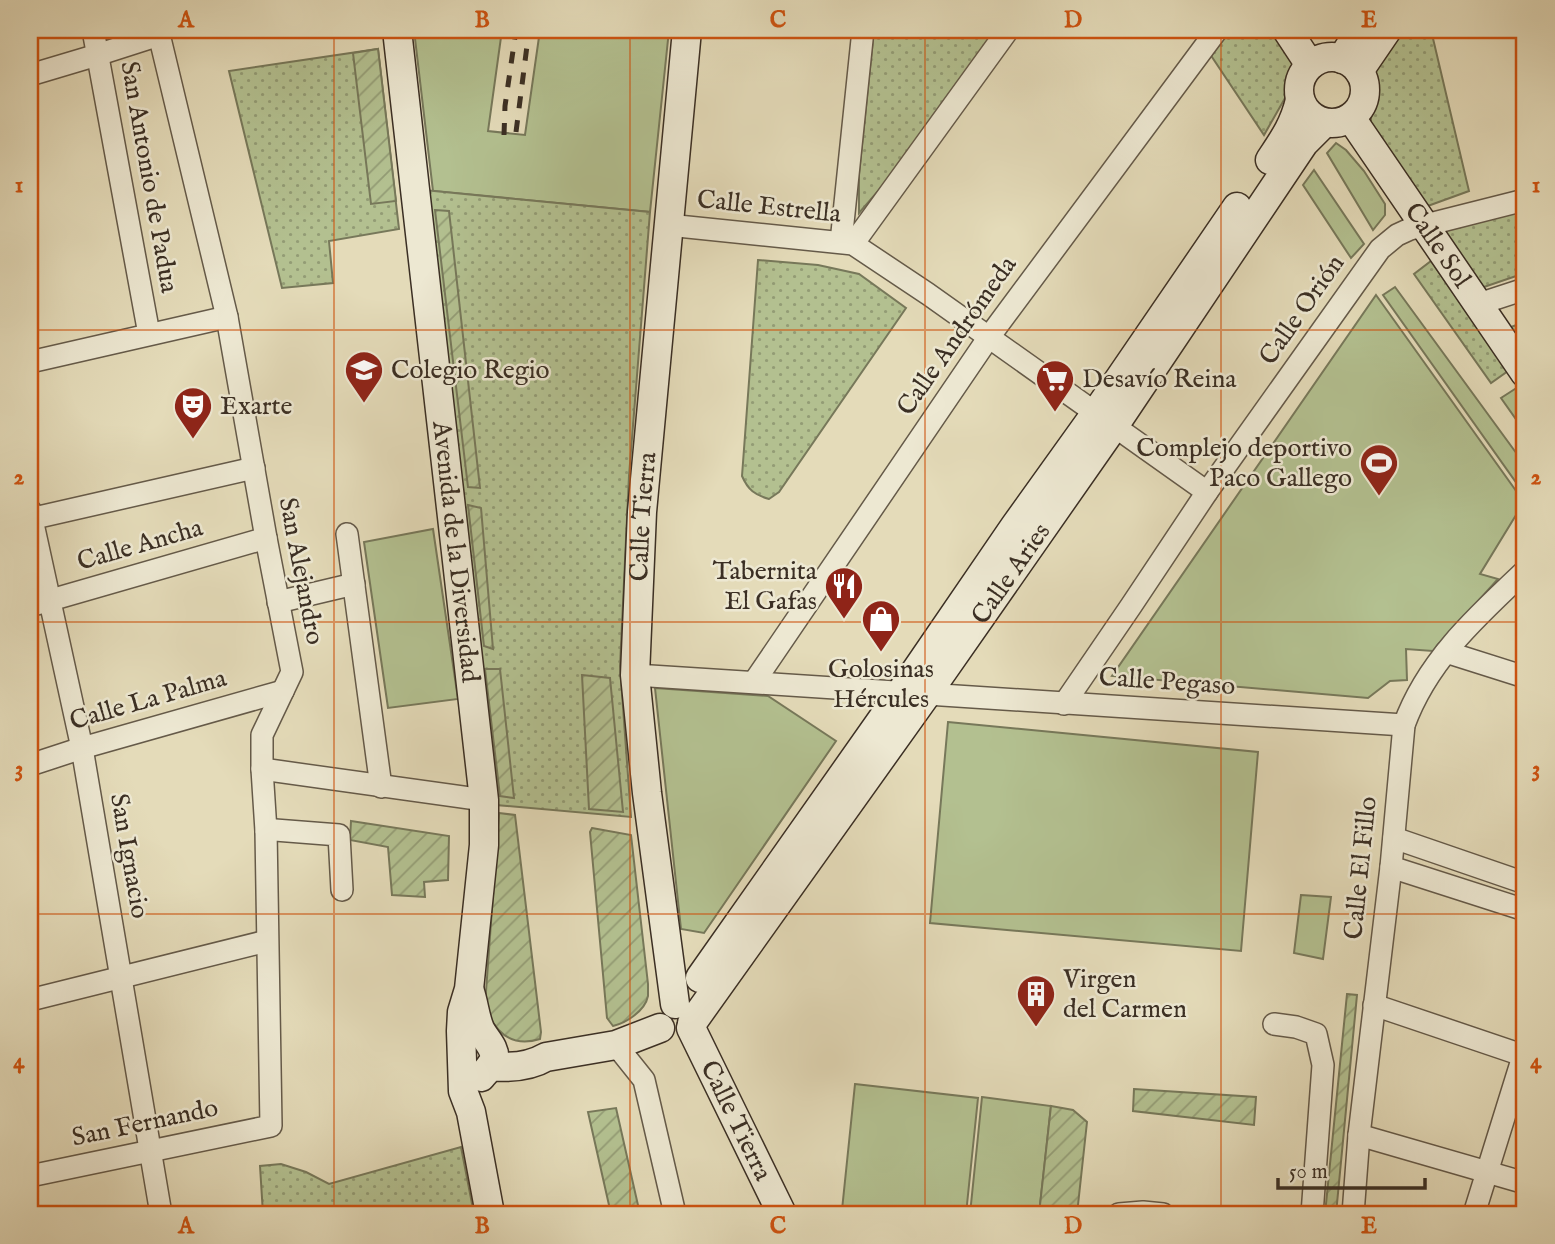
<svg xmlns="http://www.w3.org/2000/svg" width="1555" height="1244" font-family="'IM FELL English',serif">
	<defs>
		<pattern id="park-dots" width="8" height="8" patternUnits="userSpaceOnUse" patternTransform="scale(1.75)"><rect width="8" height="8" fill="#b3c090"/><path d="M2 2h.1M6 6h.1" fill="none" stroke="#939c75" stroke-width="1.8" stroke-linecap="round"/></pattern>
		<pattern id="garden-furrows" width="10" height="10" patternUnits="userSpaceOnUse" patternTransform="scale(1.75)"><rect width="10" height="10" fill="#b3c090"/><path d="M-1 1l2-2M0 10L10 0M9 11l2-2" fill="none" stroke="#939c75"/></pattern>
	</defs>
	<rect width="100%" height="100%" fill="#e4dbb9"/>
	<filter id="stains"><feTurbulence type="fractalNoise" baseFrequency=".00286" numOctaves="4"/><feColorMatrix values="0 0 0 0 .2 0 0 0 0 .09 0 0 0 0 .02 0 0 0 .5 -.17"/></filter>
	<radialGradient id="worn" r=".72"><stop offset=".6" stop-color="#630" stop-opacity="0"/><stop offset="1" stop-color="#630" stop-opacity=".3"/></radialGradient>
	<!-- grass -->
	<g fill="#b3c090" stroke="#77785a" stroke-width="2">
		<path d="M414,30H502L488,131L525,135L540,30H669L650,212L433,191Z"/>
		<path d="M1336,143L1346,150L1364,171L1385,204V215L1373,230L1327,153Z"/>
		<path d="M1314,170L1364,244L1351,258L1303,185Z"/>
		<path d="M1395,287L1525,465V495L1383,295Z"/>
		<path d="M1376,295L1524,502L1480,574L1498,579L1433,651L1406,649L1407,680L1390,681L1368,698L1112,676Z"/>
		<path d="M1518,387L1525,396V432L1501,398Z"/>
		<path d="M433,529L458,699L388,708L364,542Z"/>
		<path d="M655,688L768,696L836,741L704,933L681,929Z"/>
		<path d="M948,722L1258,752L1241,951L930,923Z"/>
		<path d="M1301,895L1331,897L1323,959L1294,953Z"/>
		<path d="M855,1084L978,1098L966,1214H884L842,1210Z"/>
		<path d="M982,1097L1051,1106L1039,1214H970Z"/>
	</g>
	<!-- park -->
	<g fill="url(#park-dots)" stroke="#77785a" stroke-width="2">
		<path d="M874,30H997L886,182L859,213V174Z"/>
		<path d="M1228,30H1270L1301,70L1264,135L1210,54Z"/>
		<path d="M1399,30H1431L1469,191L1425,207L1371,127V76Z"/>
		<path d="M378,49L399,229L329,241L333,283L282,288L229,71Z"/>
		<path d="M424,190L650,212L629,476L620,666L631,817L496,805Z"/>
		<path d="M1525,210V273L1481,288L1443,231Z"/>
		<path d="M758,260L818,265L859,274L906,308L779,492L769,499C755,495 748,490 742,476Z"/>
		<path d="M1431,261L1508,371L1491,383L1414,274Z"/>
		<path d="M1525,322V352L1508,328Z"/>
		<path d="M461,1147L474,1214H263L260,1166L281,1164L306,1172L329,1184Z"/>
	</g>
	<!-- garden -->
	<g fill="url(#garden-furrows)" stroke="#77785a" stroke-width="2">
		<path d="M378,49L396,201L371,204L353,53Z"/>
		<path d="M435,210L449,211L480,488L468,487Z"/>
		<path d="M468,505L481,508L493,649L484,646Z"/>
		<path d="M485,669H500L514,798L500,796Z"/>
		<path d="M582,675L610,678L623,812L589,809Z"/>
		<path d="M499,813L515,815L541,1032L540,1039C510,1048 494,1032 485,1005Z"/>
		<path d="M351,821L449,836L448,880L424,882L425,897L392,895L388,847L350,840Z"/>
		<path d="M592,828L631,835L648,984C648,988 648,992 648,996C645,1011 626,1023 613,1026L607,1018L590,832Z"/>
		<path d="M1347,994L1357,995L1336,1214H1325Z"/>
		<path d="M1134,1089L1256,1097L1254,1125L1133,1111Z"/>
		<path d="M1051,1106L1073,1110L1087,1122L1077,1214H1039Z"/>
		<path d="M616,1108L640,1214H611L588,1112Z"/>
	</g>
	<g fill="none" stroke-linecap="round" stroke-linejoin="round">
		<!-- street casing -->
		<g stroke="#655a49" stroke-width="24">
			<g id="street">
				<path d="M93,30L149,334"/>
				<path d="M30,75L97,55L159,35"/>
				<path d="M668,225L853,244L928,294L1207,492"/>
				<path d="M841,242L863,30"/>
				<path d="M853,244L1008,30"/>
				<path d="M1479,304L1525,289"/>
				<path d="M30,362L227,317"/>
				<path d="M30,510L82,748L161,1214"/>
				<path d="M30,519L254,468"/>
				<path d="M347,534L381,787"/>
				<path d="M278,602L354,584"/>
				<path d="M30,606L266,538"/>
				<path d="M1446,652L1525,677"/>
				<path d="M635,675L1404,725"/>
				<path d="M754,682L989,337L1217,30"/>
				<path d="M1064,704L1131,606L1207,492L1380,249L1397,235L1410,229L1525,200"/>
				<path d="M30,765L82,748L283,691"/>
				<path d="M262,769L484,800"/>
				<path d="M266,831L275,830L339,835L342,890"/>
				<path d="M1394,838L1525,883"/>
				<path d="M1391,867L1525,910"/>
				<path d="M30,1000L267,941"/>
				<path d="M1374,1005L1525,1056"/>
				<path d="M1274,1024L1296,1027L1316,1034L1323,1065L1312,1214"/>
				<path d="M616,1045L644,1080L675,1214"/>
				<path d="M1359,1135L1525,1183"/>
				<path d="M30,1176L271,1126L266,831L262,769V735L292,672L266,538L227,317L158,30"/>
				<path d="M1119,1214L1143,1212L1163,1214"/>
				<path d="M1353,1214L1359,1135L1391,867L1404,725C1427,661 1477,616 1525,571"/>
				<path d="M1474,1214L1525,1050"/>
			</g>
		</g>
		<!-- secondary casing -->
		<g stroke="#3b2f24" stroke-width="31">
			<g id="secondary">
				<path id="s1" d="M397,30L484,800V845L469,989L462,1012L461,1031L463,1091L471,1112L490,1214"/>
				<path d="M1287,30L1310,65"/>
				<circle cx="1332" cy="90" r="33"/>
				<path d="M1342,59L1360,30"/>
				<path d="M1359,71L1387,30"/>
				<path id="s2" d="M1351,118L1525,373"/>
				<path d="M1270,160C1284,139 1294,125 1300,100"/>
				<path d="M700,978L902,691L1015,526L1096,413L1237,207"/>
				<path d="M470,992C474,1004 475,1017 480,1029C485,1039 496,1048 494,1059C492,1066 485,1072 481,1077"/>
				<path id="s3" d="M675,1004L647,793L635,675L642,512L687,30"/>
				<path id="s4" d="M692,1023L926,695L1114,426L1304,143L1324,123"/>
				<path id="s5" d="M691,1028L782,1214"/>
				<path d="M491,1066C510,1068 529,1067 546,1057L616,1045L660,1028"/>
			</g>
		</g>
		<!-- street -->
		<use href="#street" stroke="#ede8d2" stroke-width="21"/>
		<!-- secondary -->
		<use href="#secondary" stroke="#ede8d2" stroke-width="28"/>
		<!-- rail -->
		<g stroke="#3b2f24" stroke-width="5" stroke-dasharray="12 12" stroke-linecap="butt">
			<path d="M516,132L529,30"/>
			<path d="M504,135L505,106L516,30"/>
		</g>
	</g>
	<!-- grid -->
	<path fill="none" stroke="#ce5310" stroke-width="2" stroke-opacity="0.55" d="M334,30V1214M630,30V1214M925,30V1214M1221,30V1214M30,330H1525M30,622H1525M30,914H1525"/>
	<!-- icons -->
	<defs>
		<g id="school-pin" transform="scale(2.0125)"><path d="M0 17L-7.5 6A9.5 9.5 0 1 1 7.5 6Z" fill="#8f2418" stroke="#ede8d2"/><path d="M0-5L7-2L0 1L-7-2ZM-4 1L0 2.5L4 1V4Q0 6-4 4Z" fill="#fff"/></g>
		<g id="supermarket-pin" transform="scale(2.0125)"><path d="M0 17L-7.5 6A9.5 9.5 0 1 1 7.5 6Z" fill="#8f2418" stroke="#ede8d2"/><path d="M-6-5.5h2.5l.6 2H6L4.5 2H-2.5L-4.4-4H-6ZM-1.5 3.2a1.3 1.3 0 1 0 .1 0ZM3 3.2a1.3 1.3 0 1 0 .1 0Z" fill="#fff"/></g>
		<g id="theatre-pin" transform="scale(2.0125)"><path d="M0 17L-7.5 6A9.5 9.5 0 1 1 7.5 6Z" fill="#8f2418" stroke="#ede8d2"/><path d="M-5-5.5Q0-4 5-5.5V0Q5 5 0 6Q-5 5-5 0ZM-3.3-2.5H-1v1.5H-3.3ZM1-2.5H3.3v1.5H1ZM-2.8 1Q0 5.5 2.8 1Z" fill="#fff"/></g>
		<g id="stadium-pin" transform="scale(2.0125)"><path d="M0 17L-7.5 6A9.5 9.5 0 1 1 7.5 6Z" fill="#8f2418" stroke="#ede8d2"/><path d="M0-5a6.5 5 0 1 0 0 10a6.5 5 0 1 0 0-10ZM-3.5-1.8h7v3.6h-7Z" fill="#fff"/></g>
		<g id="restaurant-pin" transform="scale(2.0125)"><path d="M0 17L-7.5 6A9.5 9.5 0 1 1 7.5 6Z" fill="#8f2418" stroke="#ede8d2"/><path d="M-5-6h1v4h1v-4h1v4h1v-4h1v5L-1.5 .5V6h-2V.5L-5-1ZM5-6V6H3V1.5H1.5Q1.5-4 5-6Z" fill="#fff"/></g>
		<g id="shop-pin" transform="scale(2.0125)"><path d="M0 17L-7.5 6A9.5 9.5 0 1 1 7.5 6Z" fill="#8f2418" stroke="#ede8d2"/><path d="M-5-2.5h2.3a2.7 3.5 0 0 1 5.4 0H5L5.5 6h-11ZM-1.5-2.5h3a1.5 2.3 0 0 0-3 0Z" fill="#fff"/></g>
		<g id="building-pin" transform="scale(2.0125)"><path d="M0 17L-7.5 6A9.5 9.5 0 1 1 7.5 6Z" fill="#8f2418" stroke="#ede8d2"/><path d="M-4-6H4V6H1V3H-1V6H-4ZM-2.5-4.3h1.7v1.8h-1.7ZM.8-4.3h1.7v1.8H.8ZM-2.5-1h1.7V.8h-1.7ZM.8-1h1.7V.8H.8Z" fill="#fff"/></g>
	</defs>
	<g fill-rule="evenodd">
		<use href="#school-pin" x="364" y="370"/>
		<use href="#supermarket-pin" x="1055" y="379"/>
		<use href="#theatre-pin" x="193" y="406"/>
		<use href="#stadium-pin" x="1379" y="463"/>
		<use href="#restaurant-pin" x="844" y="586"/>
		<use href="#shop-pin" x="881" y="619"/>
		<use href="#building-pin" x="1036" y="994"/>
	</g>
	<g text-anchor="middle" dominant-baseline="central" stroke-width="5" stroke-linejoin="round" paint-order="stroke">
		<!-- street labels -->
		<g font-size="26" fill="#3b2f24" stroke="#ede8d2">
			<text transform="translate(149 177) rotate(80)">San Antonio de Padua</text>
			<text transform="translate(769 207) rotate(6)">Calle Estrella</text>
			<text stroke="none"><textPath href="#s2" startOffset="154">Calle Sol</textPath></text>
			<text transform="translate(1302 310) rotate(-55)">Calle Orión</text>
			<text transform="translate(957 336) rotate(-55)">Calle Andrómeda</text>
			<text stroke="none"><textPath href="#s3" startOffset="490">Calle Tierra</textPath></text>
			<text transform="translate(140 545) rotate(-16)">Calle Ancha</text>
			<text stroke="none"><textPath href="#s1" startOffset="525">Avenida de la Diversidad</textPath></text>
			<text transform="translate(301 571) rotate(79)">San Alejandro</text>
			<text stroke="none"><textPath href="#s4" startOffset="551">Calle Aries</textPath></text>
			<text transform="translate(1167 682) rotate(4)">Calle Pegaso</text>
			<text transform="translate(148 700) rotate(-16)">Calle La Palma</text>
			<text transform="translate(129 856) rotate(80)">San Ignacio</text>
			<text transform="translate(1361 868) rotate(-84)">Calle El Fillo</text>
			<text stroke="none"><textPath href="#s5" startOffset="103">Calle Tierra</textPath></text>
			<text transform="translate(145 1123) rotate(-12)">San Fernando</text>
		</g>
		<!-- poi labels -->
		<g font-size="26" fill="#3b2f24" stroke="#ede8d2" text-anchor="start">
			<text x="391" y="370">Colegio Regio</text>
			<text x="1082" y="379">Desavío Reina</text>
			<text x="220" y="406">Exarte</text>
			<text x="1352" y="448" text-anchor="end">Complejo deportivo<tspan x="1352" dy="30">Paco Gallego</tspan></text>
			<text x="817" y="571" text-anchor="end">Tabernita<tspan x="817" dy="30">El Gafas</tspan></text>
			<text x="881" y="669" text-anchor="middle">Golosinas<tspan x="881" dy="30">Hércules</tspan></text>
			<text x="1063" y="979">Virgen<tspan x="1063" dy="30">del Carmen</tspan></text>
		</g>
	</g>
	<!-- margin -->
	<rect width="1555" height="1244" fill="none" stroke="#e4dbb9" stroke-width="77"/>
	<!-- scale -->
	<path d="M1278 1178v10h147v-10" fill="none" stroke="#3b2f24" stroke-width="3.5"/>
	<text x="1289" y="1178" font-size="21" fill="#3b2f24" stroke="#ede8d2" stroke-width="5" paint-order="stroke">50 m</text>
	<rect x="38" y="38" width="1478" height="1168" fill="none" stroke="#ce5310" stroke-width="2.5"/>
	<g font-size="23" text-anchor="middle" font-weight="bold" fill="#ce5310">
		<text x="186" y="27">A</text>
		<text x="482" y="27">B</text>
		<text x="778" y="27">C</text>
		<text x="1073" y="27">D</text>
		<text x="1369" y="27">E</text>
		<text x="19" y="192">1</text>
		<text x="1536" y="192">1</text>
		<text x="19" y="484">2</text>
		<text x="1536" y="484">2</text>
		<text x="19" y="776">3</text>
		<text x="1536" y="776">3</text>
		<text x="19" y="1068">4</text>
		<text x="1536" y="1068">4</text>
		<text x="186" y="1233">A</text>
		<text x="482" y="1233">B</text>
		<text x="778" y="1233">C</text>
		<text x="1073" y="1233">D</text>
		<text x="1369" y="1233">E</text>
	</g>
	<rect width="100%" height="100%" filter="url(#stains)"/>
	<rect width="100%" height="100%" fill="url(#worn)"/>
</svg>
